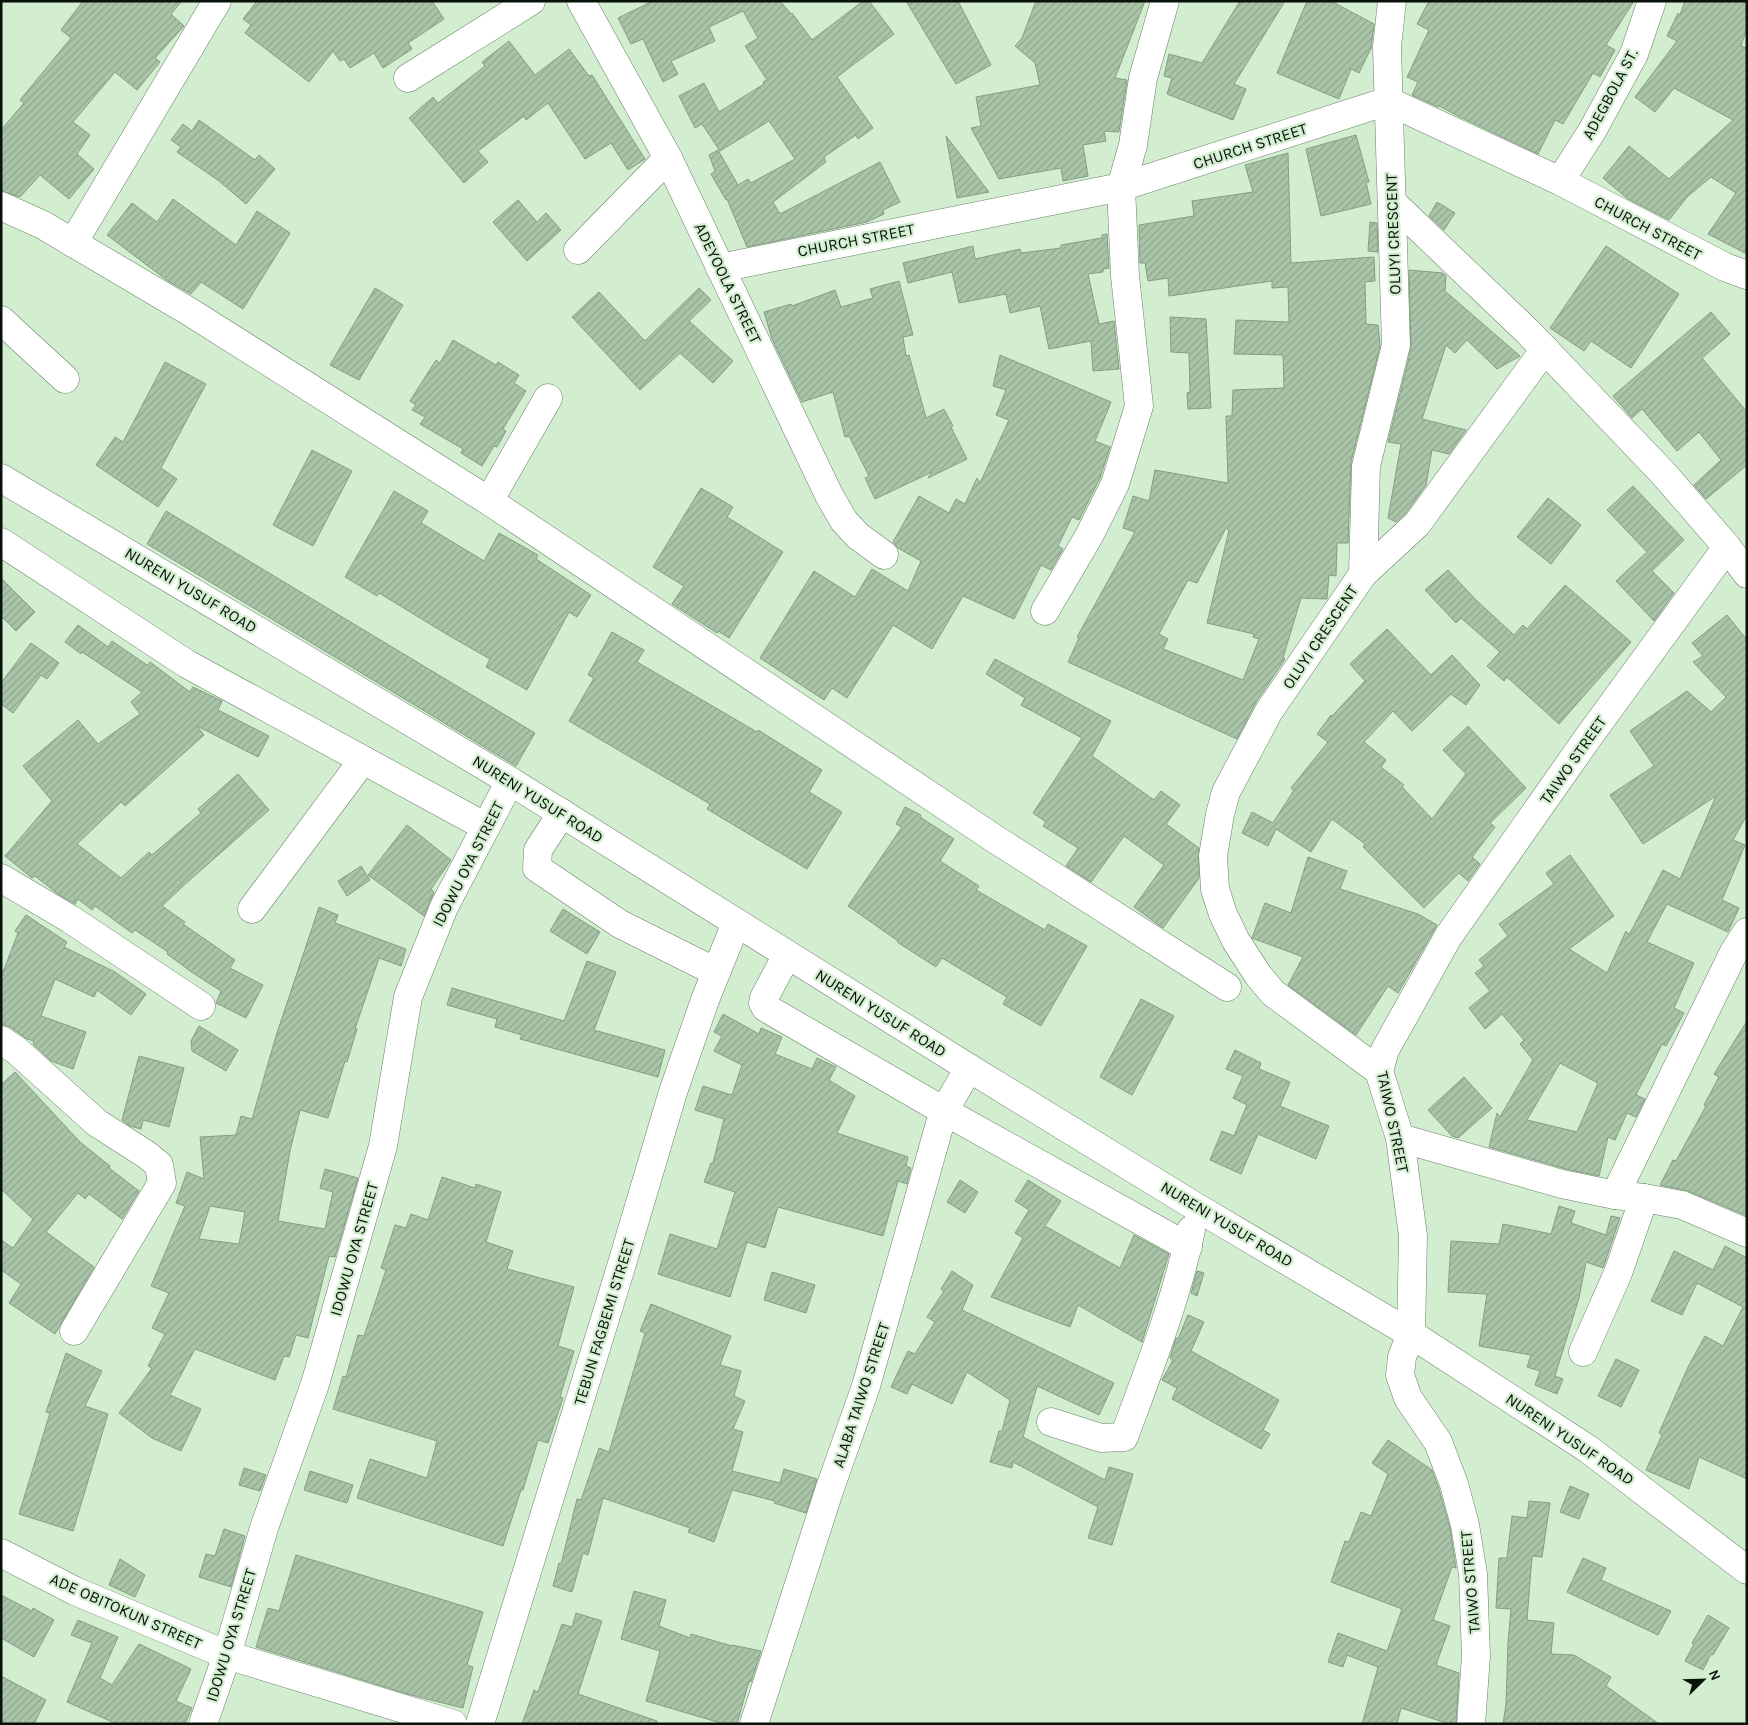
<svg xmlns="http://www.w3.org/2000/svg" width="1748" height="1725" font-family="Karla,sans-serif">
	<defs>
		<pattern id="building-hatch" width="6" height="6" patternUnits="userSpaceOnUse" patternTransform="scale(1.25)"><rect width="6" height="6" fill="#aac4a8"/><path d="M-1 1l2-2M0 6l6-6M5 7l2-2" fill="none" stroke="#91a78f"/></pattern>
	</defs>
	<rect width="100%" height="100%" fill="#d2edcf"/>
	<!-- building -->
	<g fill="url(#building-hatch)" stroke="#859e83" fill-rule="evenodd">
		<path d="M83,1H182L171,14L184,26L155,58L160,62L137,90L115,72L73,122L90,135L77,154L94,169L69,199L40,175L20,197L1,191V130L24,103L20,100L71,38L61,30Z"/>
		<path d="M257,1H432L444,19L408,43L412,49L383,68L374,53L350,68L344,59L340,61L333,51L309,82L245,33L251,25L243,19Z"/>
		<path d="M653,1H780L791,14L792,13L812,40L863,1H869L894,34L837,77L873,128L858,139L856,135L824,157L826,162L773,202L780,214L880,162L900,202L883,210L884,214L867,222L747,247L727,199L726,200L711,174L715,171L709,155L718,150L738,185L748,179L751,183L795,159L769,121L720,151L702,124L695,128L679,96L704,83L719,112L764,84L763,82L767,80L745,46L758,38L743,11L709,27L715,41L671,61L678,74L663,82L643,39L631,44L618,18Z"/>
		<path d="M906,1H958L991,65L956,84Z"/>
		<path d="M1036,1H1145L1115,78L1127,80L1119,132L1104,131L1106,141L1083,145L1088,176L1063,181L1061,168L999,179L971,128L981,126L976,97L1040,85L1035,63L1015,46L1022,38Z"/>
		<path d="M1240,1H1285L1234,84L1246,89L1233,120L1167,94L1172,78L1164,76L1169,54L1202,63Z"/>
		<path d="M1307,1H1331L1374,24L1371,48L1359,73L1351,69L1339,99L1277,73Z"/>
		<path d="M1429,1H1634L1606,45L1615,50L1600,77L1593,73L1563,124L1555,120L1538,154L1460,117L1439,106L1438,107L1412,95L1418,82L1407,77L1429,30L1417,24Z"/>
		<path d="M1685,1H1747V28L1741,46L1747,48V254L1708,234L1736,193L1711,177L1687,197L1669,220L1628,199L1603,178L1629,146L1669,179L1733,120L1674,88L1655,112L1635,97L1677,41L1667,36L1678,13L1680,15Z"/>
		<path d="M509,41L535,75L569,49L589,76L592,75L645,159L628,170L611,143L585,159L548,103L526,120L524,116L478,151L488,162L464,183L409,118L433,97L438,103L485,66L482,62Z"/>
		<path d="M199,120L255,160L259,155L275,169L246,204L219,181L177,152L181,147L171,140L183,124L192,131Z"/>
		<path d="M1356,135L1369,182H1366L1371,204L1321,216L1306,149Z"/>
		<path d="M946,136L989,192L957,198Z"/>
		<path d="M1288,153L1291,263L1374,257L1375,281L1365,282L1366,324L1378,325L1380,346L1351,462L1348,543H1337L1336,576L1329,575L1327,599L1301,598L1283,658L1285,659L1256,702L1237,739L1068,662L1079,638L1077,637L1135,532L1123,528L1133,496L1149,501L1155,470L1228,483L1226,416H1232L1233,390L1284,388L1283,355L1234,354L1236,320L1289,322L1288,287L1272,288V281L1169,296L1168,278L1148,281L1145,263H1140L1139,225L1194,216L1192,201L1253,192L1245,165ZM1226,528L1229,530L1207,623L1254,634L1253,637L1259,639L1243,680L1163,649L1168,639L1159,634L1188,580L1197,583Z"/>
		<path d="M173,199L236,245L257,211L290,233L243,309L201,282L191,294L168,281L107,235L132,203L157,222Z"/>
		<path d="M518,200L537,222L546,213L561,230L527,261L493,222Z"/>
		<path d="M1437,202L1455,213L1444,230L1429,216Z"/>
		<path d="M1370,222L1377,223L1378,252L1368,251Z"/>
		<path d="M1107,234L1109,268L1103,269V272L1088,274L1099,324L1114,321L1119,369L1093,371L1091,341L1049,349L1040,306L1010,313L1006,294L959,303L952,272L908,283L903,263L973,246L975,259L1020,249L1021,253L1061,248V245L1102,238V235Z"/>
		<path d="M1606,246L1679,294L1631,368L1591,341L1584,351L1550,328Z"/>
		<path d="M1409,270L1443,273L1446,276L1445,291L1520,356L1497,369L1467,340L1455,353L1446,345L1422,419L1466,430L1449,454L1432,450L1426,485L1405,514L1396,522L1388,518L1401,444L1388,442L1411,349Z"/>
		<path d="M899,281L913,335L903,337L906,356L909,355L926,418L944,409L953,426L951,427L967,459L928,478L932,472L875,499L865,478L869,476L849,436L845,437L833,392L802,402L772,339L764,312L791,304L792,306L835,290L841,307L873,298L870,289Z"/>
		<path d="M375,288L403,305L359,380L330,365Z"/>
		<path d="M699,288L711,300L689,321L733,361L713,383L680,353L640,390L572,317L599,292L645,341Z"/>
		<path d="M1711,312L1730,334L1702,358L1747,412V465L1706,499L1694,485L1721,460L1699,432L1677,451L1642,409L1632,418L1613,396Z"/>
		<path d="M1170,317L1206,319L1211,408L1188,409L1187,393L1190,392L1189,353L1171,352Z"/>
		<path d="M453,340L496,365L498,362L519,375L514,383L526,391L503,429L506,431L497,447L494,446L482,466L461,453L463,449L420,424L425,417L412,410L416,405L410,401L436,360L440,363Z"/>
		<path d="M1000,355L1111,402L1095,441L1110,447L1100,478L1079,520L1072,517L1058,546L1063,549L1051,570L1041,565L1014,619L963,596L932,649L893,625L847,698L832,688L824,700L760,658L814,571L855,597L872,569L908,591L921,561L898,548L893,542L919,496L949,513L956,499L965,504L977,478L980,483L1009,420L996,415L1006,390L993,386Z"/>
		<path d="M165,362L206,384L161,468L177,479L158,507L96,465L115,437L123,442Z"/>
		<path d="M312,450L352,471L313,546L273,525Z"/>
		<path d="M1633,486L1684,540L1652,571L1674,593L1654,621L1616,581L1647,552L1607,510Z"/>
		<path d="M701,488L733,507L727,517L783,552L729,638L718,631L717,633L672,604L684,586L653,567Z"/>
		<path d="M394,491L428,511L421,523L484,561L499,533L538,555L536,559L591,595L577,617L569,612L527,690L486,667L490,659L448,635L379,593L377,596L345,577Z"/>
		<path d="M1548,498L1581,525L1551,564L1517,537Z"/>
		<path d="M166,511L535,733L516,766L147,544Z"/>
		<path d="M1448,570L1476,600L1514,635L1523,625L1527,629L1565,585L1631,642L1559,724L1507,677L1504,681L1487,666L1500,652L1461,618L1456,623L1425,590Z"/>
		<path d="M1,578L35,612L16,631L1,616Z"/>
		<path d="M1727,615L1747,640V815L1733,840L1745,845L1722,900L1739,908L1728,932L1667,904L1647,942L1694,963L1674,1008L1684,1013L1666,1046L1662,1044L1636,1095L1645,1099L1636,1117L1627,1113L1615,1140L1608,1137L1599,1176L1566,1169L1489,1147L1497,1113L1500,1117L1533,1060L1520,1044L1524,1040L1502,1014L1485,1029L1469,1008L1490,991L1475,973L1484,966L1479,960L1508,936L1499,924L1554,884L1546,873L1570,855L1614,916L1569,949L1607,973L1626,931L1629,935L1663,870L1680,879L1716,796L1643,844L1610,795L1654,766L1630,731L1687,691L1711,712L1726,697L1693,662L1703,656L1692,643ZM1560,1063L1598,1083L1577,1132L1527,1120Z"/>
		<path d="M78,625L108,647L112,641L147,665L150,662L190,692L193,687L222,701L218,710L269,736L258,757L197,726L204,735L125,806L121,802L77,844L121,878L149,852L152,855L201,813L198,809L238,774L269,810L182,887L162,906L185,922L183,924L235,960L230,968L263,985L246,1018L216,1003L221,991L193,973L167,954L168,952L135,930L132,933L95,906L92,910L78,899L75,904L58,894L35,876L32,878L5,856L52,801L23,766L78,720L98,744L140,714L131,702L142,692L82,652L81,654L65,642Z"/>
		<path d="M1387,629L1431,675L1452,655L1480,685L1466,705L1451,694L1412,731L1393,711L1364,742L1386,760L1381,767L1404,785L1402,787L1432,819L1466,774L1443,750L1468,726L1526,788L1490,823L1495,827L1472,857L1480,864L1468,881L1459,873L1424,908L1363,847L1365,844L1332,819L1311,852L1276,829L1268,846L1242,833L1252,812L1273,823L1294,790L1291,788L1328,742L1317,734L1331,715L1332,716L1365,681L1350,664Z"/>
		<path d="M612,632L644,650L637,662L757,732L758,730L822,770L809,792L842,812L807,869L707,809L710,804L569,721L594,678L588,675Z"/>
		<path d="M31,643L59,663L47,679L41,675L13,713L1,704V683Z"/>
		<path d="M995,659L1111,721L1092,756L1154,800L1161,791L1180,805L1166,824L1199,848V878L1163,928L1134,907L1164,865L1124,836L1091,882L1066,866L1078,848L1043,826L1046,822L1033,813L1082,738L1021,705L1025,698L986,674Z"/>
		<path d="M905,807L921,815L920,817L954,839L940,861L979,886L976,890L1045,930L1048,924L1087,946L1041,1026L1003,1004L1007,997L942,958L936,967L897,942L898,941L848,906L902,827L896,824Z"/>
		<path d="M407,825L451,860L431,889L434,892L424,916L368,875Z"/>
		<path d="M1308,857L1347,871L1340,889L1418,914L1437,925L1398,993L1388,986L1356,1035L1288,985L1303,957L1252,938L1265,903L1291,913Z"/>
		<path d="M361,866L370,880L347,896L338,881Z"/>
		<path d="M319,907L338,915L335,923L406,949L401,966L379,958L355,1029H357L347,1062L345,1061L328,1118L300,1110L290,1151L278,1221L325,1229L333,1192L320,1188L325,1169L358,1178L335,1257L329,1256L308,1338L296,1335L289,1357L284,1356L275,1380L195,1349L170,1395L201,1409L181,1451L152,1438L119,1413L152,1368L148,1366L165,1334L152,1328L169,1293L151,1286L185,1206L176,1203L187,1172L204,1179L200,1137L236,1135L241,1116L252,1119L276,1036ZM210,1206L245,1212L239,1244L199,1239Z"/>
		<path d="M563,909L600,932L587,954L550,931Z"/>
		<path d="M26,915L67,942L64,947L115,972L146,994L131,1015L97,990L94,997L55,979L41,1016L86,1032L73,1069L51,1061L33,1044L34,1041L27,1039L10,1027L1,1024V977L18,933L15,931Z"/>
		<path d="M587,961L616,972L594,1030L665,1050L658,1077L520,1039L522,1035L495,1027L497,1019L447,1005L452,988L564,1021Z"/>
		<path d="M1141,999L1174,1016L1132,1095L1100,1077Z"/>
		<path d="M723,1014L759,1034L761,1028L782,1037L775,1054L812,1069L817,1058L836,1067L829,1080L855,1096L837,1133L908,1157L906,1166L911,1168L907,1184L898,1181L883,1236L778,1207L765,1248L747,1242L730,1297L658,1274L670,1234L717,1249L735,1192L704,1182L711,1163H713L724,1119L695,1110L703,1086L732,1095L742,1065L714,1051L722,1036L714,1032Z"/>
		<path d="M1747,1021V1216L1688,1191L1660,1185L1673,1160L1676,1161L1706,1106L1704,1105L1719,1077L1714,1074Z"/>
		<path d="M199,1026L238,1050L226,1071L192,1051L191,1041Z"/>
		<path d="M1235,1050L1261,1063L1259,1069L1290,1082L1280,1106L1329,1126L1316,1159L1258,1134L1241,1174L1210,1160L1222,1131L1234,1136L1247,1105L1233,1098L1243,1076L1226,1069Z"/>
		<path d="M139,1056L184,1068L169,1127L143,1120L141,1129L130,1126L122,1120Z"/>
		<path d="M15,1072L80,1142L110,1166L109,1168L139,1191L122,1219L89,1194L85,1199L78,1193L46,1232L94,1267L55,1334L9,1303L21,1284L1,1270V1240L13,1248L33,1219L1,1189V1085Z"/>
		<path d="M1464,1077L1492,1108L1458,1138L1452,1136L1428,1110Z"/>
		<path d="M442,1177L475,1188L476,1184L501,1192L486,1242L513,1251L507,1269L574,1287L558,1346L574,1351L560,1397L563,1398L548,1443L538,1440L523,1490H521L503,1546L357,1498L370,1459L427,1478L437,1441L333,1409L343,1376L346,1377L358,1335L364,1336L386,1270L381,1268L395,1225L406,1228L411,1214L428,1220Z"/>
		<path d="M960,1180L978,1192L965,1213L947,1202Z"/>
		<path d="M1028,1180L1061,1201L1045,1226L1120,1268L1134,1235L1169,1254L1142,1342L1078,1305L1070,1327L991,1297L1023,1238L1015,1233L1029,1210L1015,1201Z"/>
		<path d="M1559,1206L1575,1211L1571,1223L1606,1235L1611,1216L1620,1218L1603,1268L1586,1262L1579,1298L1555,1376L1563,1379L1557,1394L1535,1385L1540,1371L1527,1367L1531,1355L1479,1346L1487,1294L1448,1292L1451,1241L1499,1244L1503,1224L1551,1234Z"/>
		<path d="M1725,1246L1747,1258V1479L1699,1457L1689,1489L1646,1470L1662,1435L1659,1433L1688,1367L1705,1336L1723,1346L1743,1307L1697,1283L1682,1315L1651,1301L1674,1251L1713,1270Z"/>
		<path d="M952,1271L973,1285L962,1310L1114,1383L1099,1415L1037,1386L1023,1437L1105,1480L1109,1467L1133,1474L1112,1545L1088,1538L1098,1507L1013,1462L1012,1468L990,1462L999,1431H1002L1010,1400L967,1372L952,1404L912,1384L907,1394L891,1387L908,1351L915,1354L935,1322L927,1317L944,1291L941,1289Z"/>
		<path d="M1197,1271L1204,1273L1197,1296L1191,1293Z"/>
		<path d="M772,1272L815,1285L806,1313L764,1300Z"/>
		<path d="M651,1304L731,1336L720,1365L741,1371L734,1396L745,1401L733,1429L743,1432L732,1471L780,1483L784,1469L817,1479L806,1513L774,1503L775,1501L732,1490L714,1542L688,1532L690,1528L603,1498L588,1555L583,1553L572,1592L553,1586L559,1563L561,1564L577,1499L581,1500L599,1448L609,1452L645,1333L640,1331Z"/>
		<path d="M1188,1315L1204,1322L1191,1351L1279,1400L1263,1430L1270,1434L1261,1449L1172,1399L1177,1388L1162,1380L1173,1360L1170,1358L1176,1338L1178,1339Z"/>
		<path d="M66,1353L102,1371L85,1406L108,1414L73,1531L19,1514L50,1413L46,1412Z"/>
		<path d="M1616,1359L1639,1370L1621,1407L1598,1396Z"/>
		<path d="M1388,1440L1432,1470L1439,1489L1450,1528L1456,1568L1452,1567L1433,1620L1450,1626L1436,1665L1459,1673L1456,1724H1449L1401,1708L1397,1724H1362L1378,1667L1347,1655L1343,1667L1328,1662L1338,1633L1387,1651L1402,1609L1331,1582L1345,1541L1349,1542L1361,1512L1371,1516L1388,1474L1372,1463Z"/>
		<path d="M244,1468L266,1475L260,1491L239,1485Z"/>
		<path d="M310,1471L353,1485L347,1503L304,1490Z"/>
		<path d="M1570,1486L1589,1494L1579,1519L1560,1512Z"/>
		<path d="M1529,1501L1550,1503L1542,1557L1532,1556L1527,1620L1554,1623L1551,1654L1574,1655L1611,1677L1606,1686L1659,1724H1503L1506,1704L1508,1643L1511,1609L1496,1608L1499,1558H1507L1512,1516L1527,1518Z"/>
		<path d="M224,1529L245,1536L231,1587L199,1577L206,1554L215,1556Z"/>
		<path d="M296,1555L483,1612L467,1665L473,1667L463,1708L407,1694L256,1647L268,1608L279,1611Z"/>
		<path d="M1583,1558L1606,1568L1601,1580L1671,1611L1658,1635L1567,1592Z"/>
		<path d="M120,1559L145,1575L135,1597L109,1585Z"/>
		<path d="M634,1591L666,1600L659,1626L690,1638L691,1634L732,1646V1645L761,1651L751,1682L749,1681L737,1724H724L646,1701L660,1651L621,1639Z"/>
		<path d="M1,1595L32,1611L33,1608L54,1620L34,1657L1,1638Z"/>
		<path d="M576,1613L602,1621L578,1694L657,1721V1724H522L534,1690L538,1692L562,1624L572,1627Z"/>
		<path d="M1708,1615L1729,1628L1713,1655L1711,1654L1703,1670L1685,1661L1694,1644L1692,1643Z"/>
		<path d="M78,1620L118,1637L100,1678L112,1685L139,1644L191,1669L176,1701L192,1708L185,1724H117L67,1702L92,1643L71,1635Z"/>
		<path d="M1,1676L46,1700L34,1724H1Z"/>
	</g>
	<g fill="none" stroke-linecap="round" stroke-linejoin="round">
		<!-- minor casing -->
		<g stroke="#6a8268" stroke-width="29">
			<g id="minor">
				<path d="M581,1L668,158L829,495L844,521L858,536L884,555"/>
				<path d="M408,78L531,1"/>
				<path d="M1560,181L1592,131L1634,54L1652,1"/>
				<path d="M1392,202L1528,332L1663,473L1727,547L1747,574"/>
				<path d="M1,206L43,225L190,312L489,501L995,839L1227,987"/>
				<path d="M73,243L217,1"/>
				<path d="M578,250L668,158"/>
				<path d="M720,268L1121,187L1388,101L1560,181L1725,267L1747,275"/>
				<path d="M1,320L65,379"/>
				<path d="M1,478L510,781L969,1068L1196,1207L1411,1334L1588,1449L1747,1570"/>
				<path d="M489,501L548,398"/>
				<path d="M1,542L187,664L486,827"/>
				<path d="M1363,574L1417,524L1545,349"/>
				<path d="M1045,611L1089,536L1115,484L1139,406L1125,276L1121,187L1133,145L1143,78L1165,1"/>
				<path d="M562,813L538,850L537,868L620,924L716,972"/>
				<path d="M1,878L70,919L201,1006"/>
				<path d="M252,909L363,760"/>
				<path d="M787,955L764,998L763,1003L766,1008L944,1111L1188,1247"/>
				<path d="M1,1040L16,1050L97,1123L147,1155L159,1165L162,1183L74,1331"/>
				<path d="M1379,1071L1273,993L1258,975L1236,941L1223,914L1215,889L1213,856L1220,814L1226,792L1269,711L1363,574L1366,466L1396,345L1387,47L1392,1"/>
				<path d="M1400,1138L1562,1184L1615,1195L1644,1198L1682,1205L1747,1233"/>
				<path d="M1615,1195L1734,952L1747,932"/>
				<path d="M1583,1352L1618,1273L1644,1198"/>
				<path d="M1051,1422L1101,1438L1124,1437C1149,1369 1176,1301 1191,1230"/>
				<path d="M1,1553L75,1591L227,1655L453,1724"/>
				<path d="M203,1724L227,1655L264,1528L315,1384L383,1146L408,997L444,907L510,781"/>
				<path d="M480,1724L621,1267L673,1092L705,1000L736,923"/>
				<path d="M754,1724L829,1491L866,1386L939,1127L944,1111L969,1068"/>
				<path d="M1471,1724L1476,1656L1473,1574L1465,1525L1454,1484L1438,1442L1408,1398L1400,1375L1402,1357L1411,1334L1413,1236L1400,1138L1379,1071L1385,1050L1448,937L1587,739L1727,547"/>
			</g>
		</g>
		<!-- minor -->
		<use href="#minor" stroke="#fff" stroke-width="28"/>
	</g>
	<g text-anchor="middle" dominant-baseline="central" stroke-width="4.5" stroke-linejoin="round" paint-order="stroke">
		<!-- street labels -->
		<g font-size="16" fill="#091209" stroke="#d2edcf">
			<text transform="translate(1610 94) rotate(-62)">ADEGBOLA ST.</text>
			<text transform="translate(1250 146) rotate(-18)">CHURCH STREET</text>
			<text transform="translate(1648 228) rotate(28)">CHURCH STREET</text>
			<text transform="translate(1393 234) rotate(-92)">OLUYI CRESCENT</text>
			<text transform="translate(856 240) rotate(-11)">CHURCH STREET</text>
			<text transform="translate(728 283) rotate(64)">ADEYOOLA STREET</text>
			<text transform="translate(191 590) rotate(31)">NURENI YUSUF ROAD</text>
			<text transform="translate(1320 637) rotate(-56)">OLUYI CRESCENT</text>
			<text transform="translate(1573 760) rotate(-55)">TAIWO STREET</text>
			<text transform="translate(538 799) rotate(32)">NURENI YUSUF ROAD</text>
			<text transform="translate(468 864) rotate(-63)">IDOWU OYA STREET</text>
			<text transform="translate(881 1013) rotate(32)">NURENI YUSUF ROAD</text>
			<text transform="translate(1393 1122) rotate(78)">TAIWO STREET</text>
			<text transform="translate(1227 1224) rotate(31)">NURENI YUSUF ROAD</text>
			<text transform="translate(354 1249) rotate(-74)">IDOWU OYA STREET</text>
			<text transform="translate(604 1322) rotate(-73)">TEBUN FAGBEMI STREET</text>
			<text transform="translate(861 1395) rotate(-72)">ALABA TAIWO STREET</text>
			<text transform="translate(1570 1439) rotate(34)">NURENI YUSUF ROAD</text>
			<text transform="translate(1470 1582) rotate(-95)">TAIWO STREET</text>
			<text transform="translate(126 1611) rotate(24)">ADE OBITOKUN STREET</text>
			<text transform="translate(231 1635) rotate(-73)">IDOWU OYA STREET</text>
		</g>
	</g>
	<!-- border -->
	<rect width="1748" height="1725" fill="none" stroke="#091209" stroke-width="5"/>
	<!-- north arrow -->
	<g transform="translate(1703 1680) rotate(67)" stroke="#d2edcf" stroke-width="4" paint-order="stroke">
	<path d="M0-4L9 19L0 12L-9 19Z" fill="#091209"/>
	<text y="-8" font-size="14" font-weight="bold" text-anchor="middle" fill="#091209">N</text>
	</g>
</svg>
